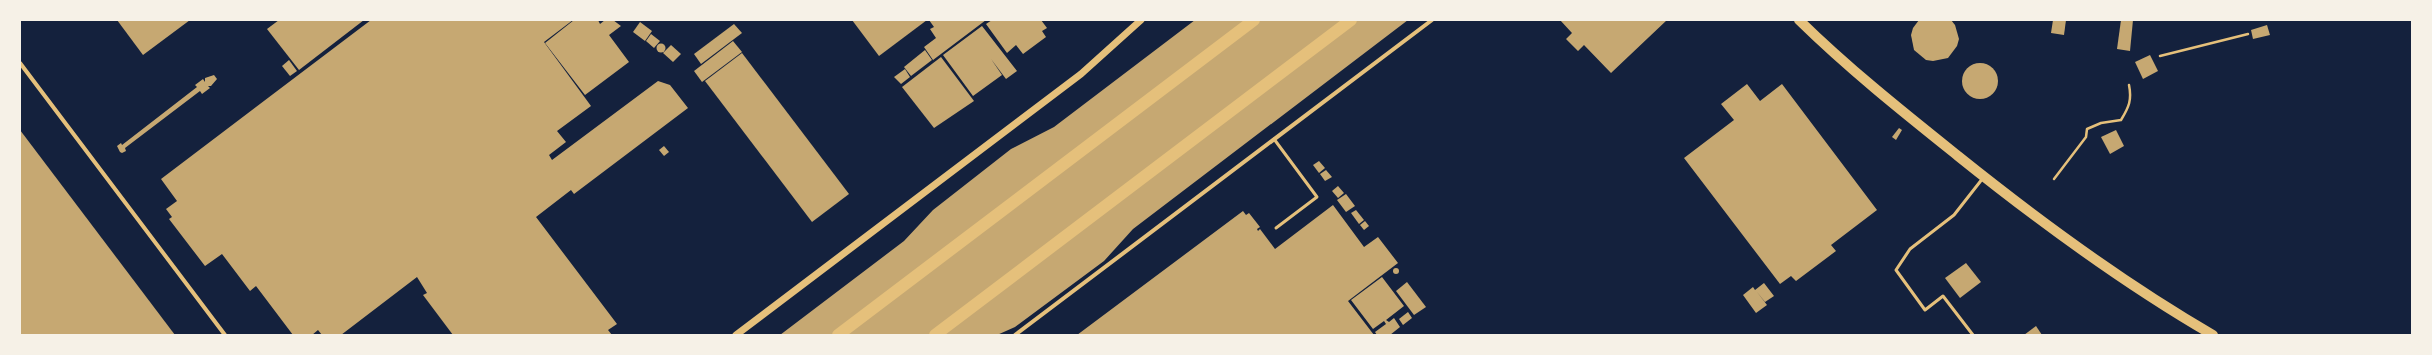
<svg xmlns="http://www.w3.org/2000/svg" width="2432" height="355" font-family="'DM Sans',sans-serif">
	<rect width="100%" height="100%" fill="#14213d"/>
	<!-- building -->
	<g fill="#c6a872">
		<path d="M117,20H190L143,55Z"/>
		<path d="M279,20H364L299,70L267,29Z"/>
		<path d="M371,20H573L544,42L591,106L557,131L566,142L549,155L552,160L658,81L670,85L688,108L574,194L571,190L536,217L617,324L608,330L612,335H453L423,295L427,293L417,277L341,335H322L318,330L312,335H293L256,286L250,291L222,254L205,266L169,219L172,217L166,209L177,201L161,179Z"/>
		<path d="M574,20H598L600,24L605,20H613L621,26L609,35L629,62L585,95L545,43Z"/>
		<path d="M852,20H927L879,56Z"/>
		<path d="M929,20H986L933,60L924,47L936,38L930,29L934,27Z"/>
		<path d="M992,20H1041L1047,28L1042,31L1046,37L1023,54L1016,45L1007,53L986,24Z"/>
		<path d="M1195,20H1408L1133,229L1104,261L1015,327L997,335H780L904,241L933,210L1011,149L1054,127Z"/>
		<path d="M1560,20H1667L1611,73L1584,45L1578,51L1566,39L1572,33Z"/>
		<path d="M1919,20H1951L1955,25L1959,39L1957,46L1948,58L1933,61L1926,60L1914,50L1911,35L1913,28Z"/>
		<path d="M2053,20H2066L2064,35L2051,33Z"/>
		<path d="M2121,20H2133L2130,51L2117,49Z"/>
		<path d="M640,22L652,31L645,41L633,32Z"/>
		<path d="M734,24L742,33L701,64L694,54Z"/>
		<path d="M2267,25L2270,35L2253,39L2251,30Z"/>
		<path d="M982,26L1017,71L1006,79L991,59L1002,75L973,96L943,55Z"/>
		<path d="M651,34L660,41L654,48L646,41Z"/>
		<path d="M733,41L742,52L702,82L694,71Z"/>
		<circle cx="661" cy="48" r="4.5"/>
		<path d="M671,45L681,54L673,62L663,53Z"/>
		<path d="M925,50L932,60L911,76L904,67Z"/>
		<path d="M742,53L849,194L812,222L705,81Z"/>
		<path d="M2150,55L2158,71L2143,79L2135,62Z"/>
		<path d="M941,57L974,101L934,128L902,87Z"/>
		<path d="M289,60L297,71L290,76L282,66Z"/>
		<circle cx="1980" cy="81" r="18"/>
		<path d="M905,69L910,77L901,84L894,77Z"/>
		<path d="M214,75L217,79L211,86H208L210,88L202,94L200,91L125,148L126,151L122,153L120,152L117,146L121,143L122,145L197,87L195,85L203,79L205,82V78Z"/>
		<path d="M1747,84L1760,101L1782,84L1877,210L1831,245L1836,251L1796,281L1791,276L1780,284L1684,158L1734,120L1721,104Z"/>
		<path d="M1899,128L1902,130L1896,140L1892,137Z"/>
		<path d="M20,130L175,335H20Z"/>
		<path d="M2116,130L2124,146L2110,154L2101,137Z"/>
		<path d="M664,146L669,152L664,156L659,150Z"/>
		<path d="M1319,161L1325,168L1319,173L1313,165Z"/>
		<path d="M1326,170L1332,177L1325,181L1320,174Z"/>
		<path d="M1338,186L1344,193L1338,198L1332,191Z"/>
		<path d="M1346,194L1355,206L1346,212L1337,200Z"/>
		<path d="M1333,205L1364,247L1378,237L1398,263L1348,301L1374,335H1077L1243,211L1246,215L1249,213L1260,227L1257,229L1258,231L1260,229L1275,249Z"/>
		<path d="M1356,210L1364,220L1359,224L1351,213Z"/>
		<path d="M1365,221L1369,226L1364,230L1360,225Z"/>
		<path d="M1966,263L1981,282L1960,298L1945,278Z"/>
		<circle cx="1396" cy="271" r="3"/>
		<path d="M1382,277L1404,306L1386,320L1389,322L1394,318L1400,327L1390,335H1377L1375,332L1386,324L1384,321L1373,329L1351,300Z"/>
		<path d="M1407,282L1426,307L1414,315L1396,291Z"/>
		<path d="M1764,283L1774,296L1765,302L1757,292L1767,305L1756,313L1743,295L1753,287L1755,290Z"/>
		<path d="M1408,312L1412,318L1403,325L1399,319Z"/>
		<path d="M2036,326L2042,335H2024Z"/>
	</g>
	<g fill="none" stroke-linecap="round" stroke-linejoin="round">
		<!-- path -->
		<g stroke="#e5c07b" stroke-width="2.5">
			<path d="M2160,56L2248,34"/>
			<path d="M2054,179L2086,137L2087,129L2101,123L2121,120C2129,107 2132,100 2129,85"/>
		</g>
		<!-- service -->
		<g stroke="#e5c07b" stroke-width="3">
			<path d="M1274,139L1317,197L1276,228"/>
			<path d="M1973,335L1943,296L1925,310L1896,270L1910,249L1954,215L1983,178"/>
		</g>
		<!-- minor -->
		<g stroke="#e5c07b" stroke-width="4">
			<path d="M20,63L225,335"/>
			<path d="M1015,335L1432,20"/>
		</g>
		<!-- tertiary -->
		<path stroke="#e5c07b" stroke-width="7" d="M736,335L1081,74L1141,20"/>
		<!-- primary -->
		<path stroke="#e5c07b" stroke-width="10" d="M1799,20C1849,69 1903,112 1958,156C2039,221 2123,283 2213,335"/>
		<!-- motorway -->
		<g stroke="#e5c07b" stroke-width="12">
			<path d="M838,335L1254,20"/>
			<path d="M935,335L1351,20"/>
		</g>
	</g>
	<!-- border -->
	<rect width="2432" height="355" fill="none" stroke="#f6f1e7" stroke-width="42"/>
</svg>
